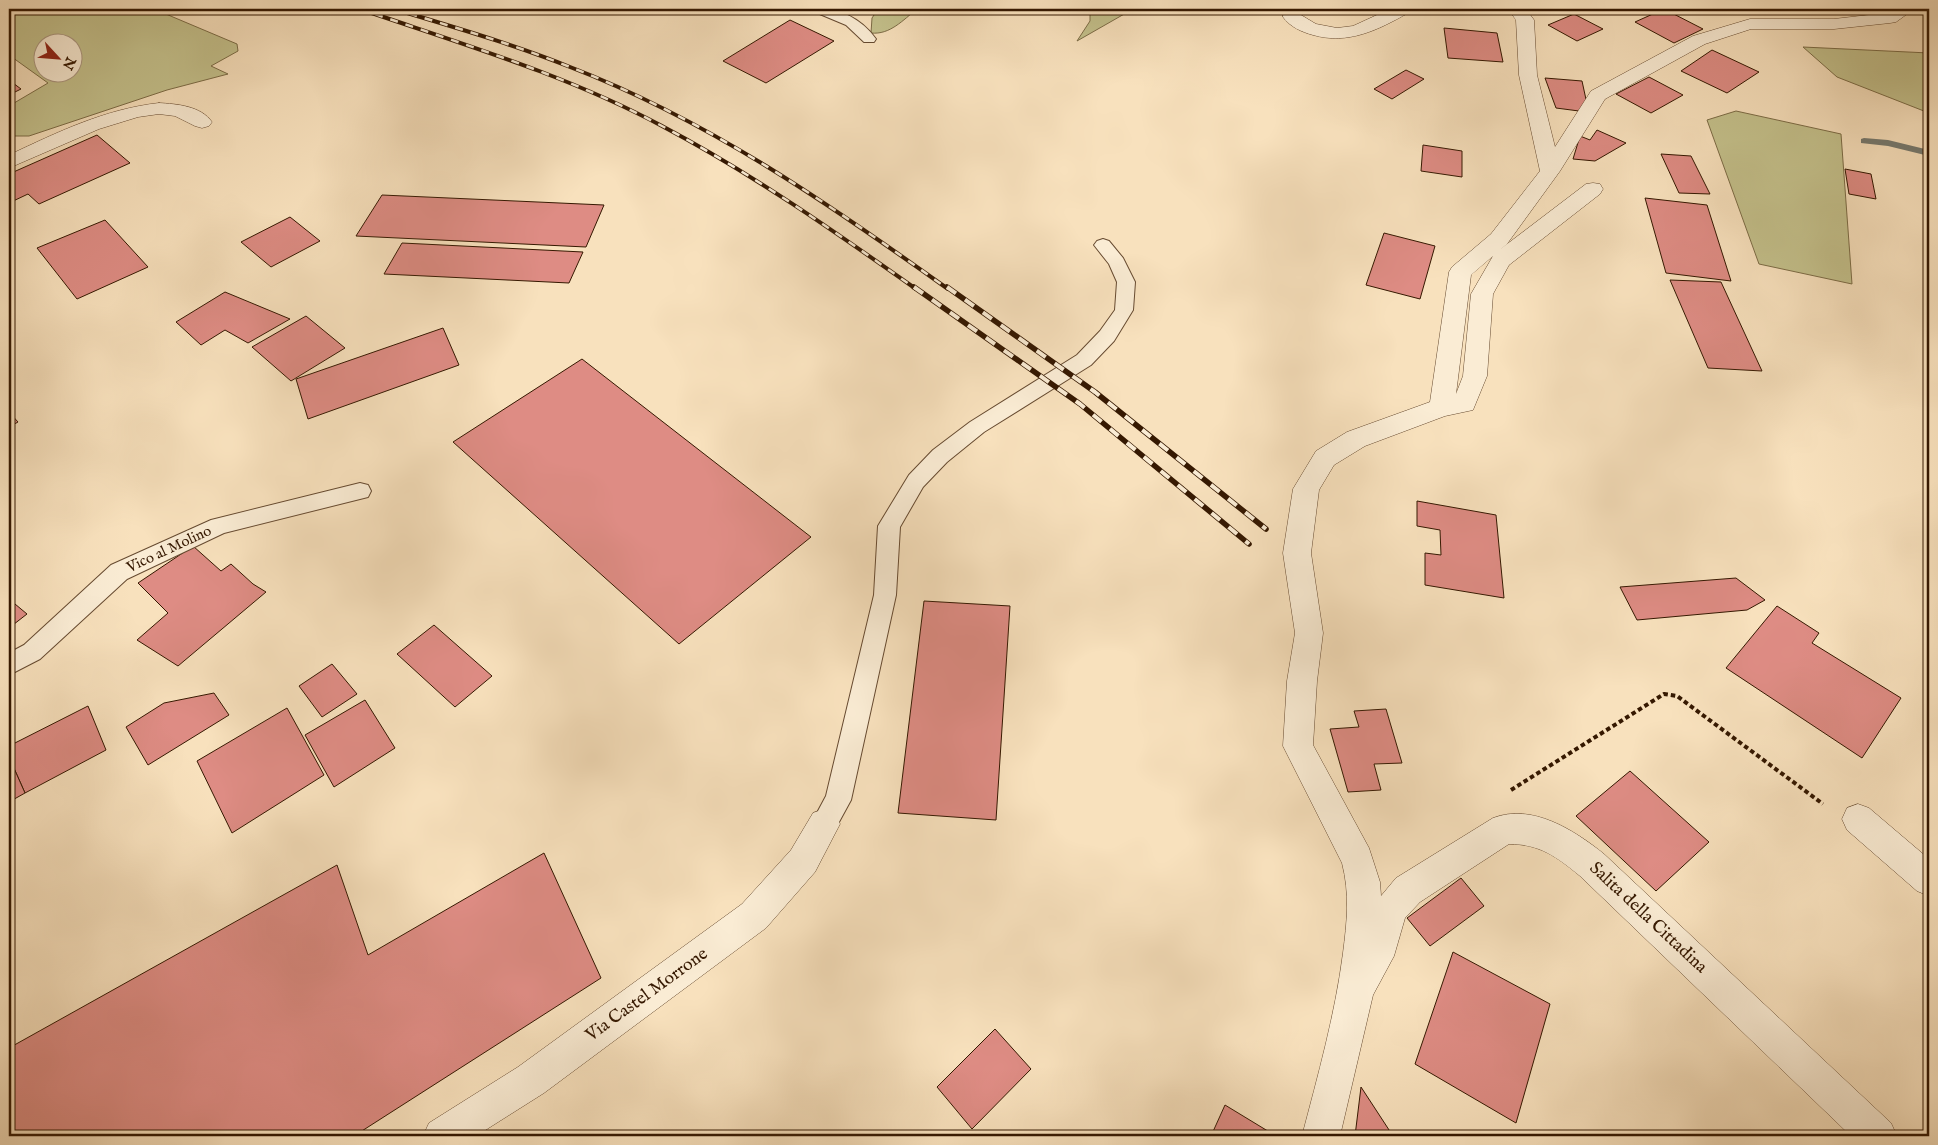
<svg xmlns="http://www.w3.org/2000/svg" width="1938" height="1145" font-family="'IM FELL English',serif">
	<rect width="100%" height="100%" fill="#f8e1bd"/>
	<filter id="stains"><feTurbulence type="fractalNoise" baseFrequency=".004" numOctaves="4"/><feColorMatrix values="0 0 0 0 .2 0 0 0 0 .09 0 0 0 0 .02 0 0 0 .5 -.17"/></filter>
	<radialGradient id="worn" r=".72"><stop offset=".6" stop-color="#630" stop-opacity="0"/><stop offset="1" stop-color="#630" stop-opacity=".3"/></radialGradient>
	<!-- green -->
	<g fill="#c4c18c" stroke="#7c6c46" fill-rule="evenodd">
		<path d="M9,9H154L237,44L238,51L211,66L228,74L167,90L29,136H10L9,106L48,83L9,55ZM42,42H72V72H42Z"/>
		<path d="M878,9H917C903,20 890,35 871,33L872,18Z"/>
		<path d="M1090,9H1133L1077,41L1090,21Z"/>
		<path d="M1803,47L1929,53V113L1837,77Z"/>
		<path d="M1736,111L1841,134L1852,284L1759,264L1707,120Z"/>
	</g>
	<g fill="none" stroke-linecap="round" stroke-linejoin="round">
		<!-- stream -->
		<path fill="#767a70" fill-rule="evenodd" d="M1864,138L1888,140L1929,150V156L1888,146L1861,143V139Z"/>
	</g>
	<!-- building -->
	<g fill="#de8c84" stroke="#351801">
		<path d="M1664,9L1703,29L1674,43L1635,22Z"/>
		<path d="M1574,14L1603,29L1577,41L1548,25Z"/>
		<path d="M790,20L834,41L766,83L723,61Z"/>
		<path d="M1444,28L1497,33L1503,62L1448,58Z"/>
		<path d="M1712,50L1759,72L1727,93L1681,71Z"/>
		<path d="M1406,70L1424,79L1392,99L1374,89Z"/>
		<path d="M1649,77L1683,95L1651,113L1616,94Z"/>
		<path d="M1545,78L1582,81L1587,104L1579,111L1556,108Z"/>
		<path d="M9,80L21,89L9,95Z"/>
		<path d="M1597,130L1626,143L1595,161L1573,159L1580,136L1590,140Z"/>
		<path d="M97,135L130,163L39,204L28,194L9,203V174Z"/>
		<path d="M1423,145L1462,151V177L1421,171Z"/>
		<path d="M1661,154L1691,156L1710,194L1679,193Z"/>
		<path d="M1845,169L1871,174L1876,199L1849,194Z"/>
		<path d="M382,195L604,205L586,247L356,236Z"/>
		<path d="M1645,198L1707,205L1731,281L1666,273Z"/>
		<path d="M290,217L320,241L271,267L241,242Z"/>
		<path d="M105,220L148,267L77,299L37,248Z"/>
		<path d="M1384,233L1435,246L1420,299L1366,285Z"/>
		<path d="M402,243L583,252L569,283L384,274Z"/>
		<path d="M1670,280L1721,282L1762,371L1708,368Z"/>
		<path d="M225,292L290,319L248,343L225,330L201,345L176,322Z"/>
		<path d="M306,316L345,348L291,381L252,347Z"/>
		<path d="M443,328L459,365L308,419L296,379Z"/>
		<path d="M582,359L811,537L679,644L453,442Z"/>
		<path d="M9,412L18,422L9,427Z"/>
		<path d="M1417,501L1496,515L1504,598L1425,585V553L1441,555L1440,530L1417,526Z"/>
		<path d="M193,546L221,571L231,564L253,584L266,592L178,666L137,640L168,613L138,583Z"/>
		<path d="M1736,578L1765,600L1747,610L1637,620L1620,587Z"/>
		<path d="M9,599L27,614L9,628Z"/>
		<path d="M924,601L1010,606L996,820L898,813Z"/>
		<path d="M1777,606L1819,633L1812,643L1901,698L1862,758L1726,668Z"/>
		<path d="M434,625L492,676L455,707L397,654Z"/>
		<path d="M332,664L357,694L322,717L299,686Z"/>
		<path d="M214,693L229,715L148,765L126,727L164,703Z"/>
		<path d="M365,700L395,748L334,787L305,735Z"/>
		<path d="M88,706L106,750L25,793L9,757V746Z"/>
		<path d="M287,708L324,775L232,833L197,761Z"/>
		<path d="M1386,709L1402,763L1374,764L1381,790L1348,792L1330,729L1359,727L1354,711Z"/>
		<path d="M9,757L25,793L9,802Z"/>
		<path d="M1630,771L1709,842L1656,891L1576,816Z"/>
		<path d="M544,853L601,978L354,1136H9V1048L337,865L368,955Z"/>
		<path d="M1461,878L1484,906L1430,946L1407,918Z"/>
		<path d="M1453,952L1550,1004L1516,1123L1415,1064Z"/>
		<path d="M995,1029L1031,1069L972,1129L937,1087Z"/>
		<path d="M1361,1087L1393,1136H1355Z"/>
		<path d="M1225,1105L1276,1136H1211Z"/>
	</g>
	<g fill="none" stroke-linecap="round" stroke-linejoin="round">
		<!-- lane casing -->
		<g stroke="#664a30" stroke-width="2">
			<g id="lane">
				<path d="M813,9C838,7 861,18 876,39L874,42H864L846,25L815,12Z"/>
				<path d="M1103,239L1109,241L1123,258L1135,282L1133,310L1114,341L1091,365L984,432L947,462L923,487L900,527L896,595L851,800L833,833L824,836L815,833L811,824L826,796L874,595L878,526L909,475L933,450L970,422L1077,355L1100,331L1115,310L1117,282L1109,264L1094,245L1097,241Z"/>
				<path d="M360,483L368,485L371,491L368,497L224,533L127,579L40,659L9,675V653L24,645L111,565L211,520Z"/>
			</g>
		</g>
		<!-- street casing -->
		<g stroke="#664a30" stroke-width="1">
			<g id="street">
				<path d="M1284,9H1302L1301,15L1316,24L1337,28L1353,26L1390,9H1411L1408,13C1378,30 1348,45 1313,35C1302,32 1290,27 1283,17Z"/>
				<path d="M1508,9H1526L1534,20L1537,75L1555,147L1591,91L1693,36L1750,19H1834L1886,13L1893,9H1914L1896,22L1890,23L1834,29H1751L1705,44L1605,99L1560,171L1507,244L1498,251L1586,184L1593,183L1600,184L1603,189L1600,194L1509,265L1493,294L1487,376L1473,410L1445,416L1365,446L1334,465L1319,490L1311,553L1323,633L1317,681L1313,745L1369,848L1380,882L1381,896L1396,878L1493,818C1532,803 1574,830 1604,854L1891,1123L1897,1136H1851L1580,876C1557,857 1540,844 1509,844L1420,902L1405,918L1394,956L1373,995L1340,1136H1302C1318,1075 1335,1015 1343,953C1347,922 1350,894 1342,863L1283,746L1287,681L1295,633L1283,553L1293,489L1316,451L1347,432L1430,402L1449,272L1452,267L1491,234L1540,171L1519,75L1516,20ZM1493,256L1471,294L1463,376L1456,394L1471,275Z"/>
				<path d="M159,103C177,104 201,106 212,122L209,126L202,128L195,126L175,116L159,114L138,117L99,129L9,168V155C58,132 105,109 159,103Z"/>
				<path d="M1858,804L1869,808L1929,859V896L1917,891L1847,830L1842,819L1847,808Z"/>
				<path d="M824,809L835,813L840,824L815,872L766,928L544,1093L476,1136H423L429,1123L518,1067L742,904L791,850L813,813Z"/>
			</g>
		</g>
		<!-- path -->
		<path stroke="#351801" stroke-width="4" stroke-dasharray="4.5 3" stroke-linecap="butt" d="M1511,790L1664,694L1677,696L1823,804"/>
		<!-- lane -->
		<use href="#lane" fill="#faecd4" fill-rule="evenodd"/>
		<!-- street -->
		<use href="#street" fill="#faecd4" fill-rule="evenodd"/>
		<!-- rail-far1 casing -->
		<g stroke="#351801" stroke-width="4">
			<g id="rail-far1">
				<path d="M360,9C462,44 567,75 662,126C751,173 834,231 916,289"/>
				<path d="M394,9C453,27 513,44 570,67C708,120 829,204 948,289"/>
			</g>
		</g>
		<!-- rail casing -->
		<g stroke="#351801" stroke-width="5.5">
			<g id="rail">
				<path d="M914,287L1080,404L1249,544"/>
				<path d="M947,287L1095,392L1266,529"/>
			</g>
		</g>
		<!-- rail-far1 -->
		<use href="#rail-far1" stroke="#faecd4" stroke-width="2.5" stroke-dasharray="8" stroke-linecap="butt"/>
		<!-- rail -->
		<use href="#rail" stroke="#faecd4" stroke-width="4" stroke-dasharray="11" stroke-linecap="butt"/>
	</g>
	<g text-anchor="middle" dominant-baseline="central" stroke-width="4.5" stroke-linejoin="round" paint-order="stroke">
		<!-- street labels -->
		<g font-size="15" fill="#351801" stroke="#faecd4">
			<text transform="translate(169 549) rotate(-25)">Vico al Molino</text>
		</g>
		<!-- near-street labels -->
		<g font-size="18" fill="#351801" stroke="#faecd4">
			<text transform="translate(1648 918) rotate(43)">Salita della Cittadina</text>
			<text transform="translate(647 995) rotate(-36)">Via Castel Morrone</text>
		</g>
	</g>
	<!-- margin -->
	<rect width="1938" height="1145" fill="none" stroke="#f8e1bd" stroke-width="30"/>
	<rect x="10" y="10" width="1918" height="1125" fill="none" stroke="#351801" stroke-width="2.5"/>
	<rect x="15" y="15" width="1908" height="1115" fill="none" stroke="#351801"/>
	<!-- north arrow -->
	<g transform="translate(58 58) rotate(116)"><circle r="24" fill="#faecd4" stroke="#ab9780"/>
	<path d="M0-4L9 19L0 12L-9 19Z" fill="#8f2418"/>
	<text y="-8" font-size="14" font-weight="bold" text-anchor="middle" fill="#351801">N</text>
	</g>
	<rect width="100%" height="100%" filter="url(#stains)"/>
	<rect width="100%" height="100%" fill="url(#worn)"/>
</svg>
